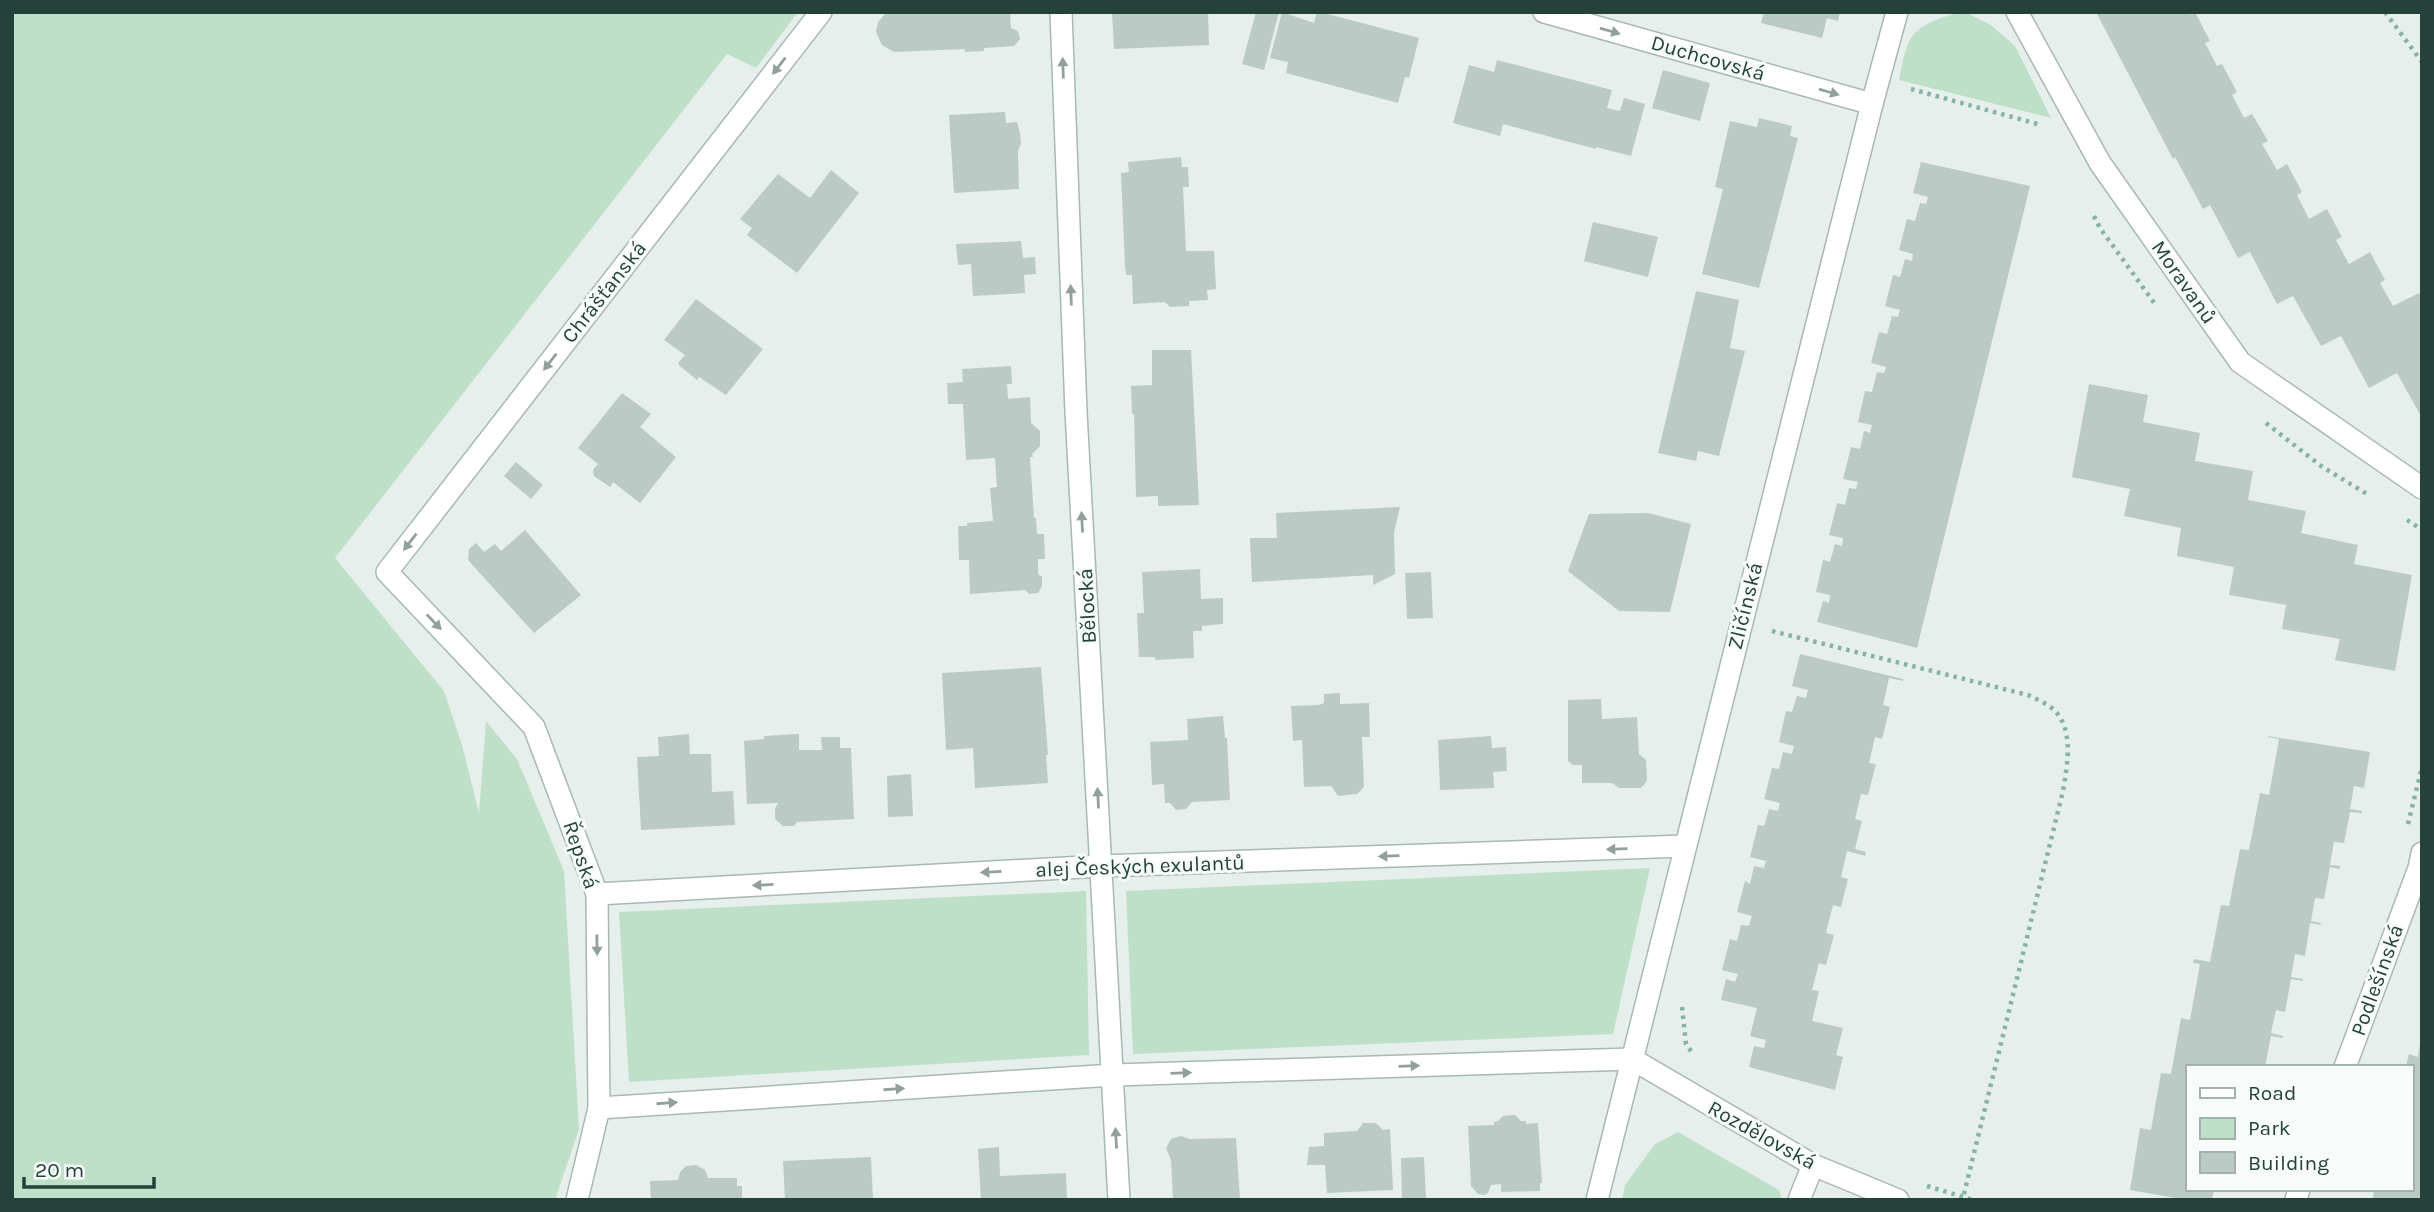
<svg xmlns="http://www.w3.org/2000/svg" width="2434" height="1212" font-family="Karla,sans-serif">
	<rect width="100%" height="100%" fill="#e6efeb"/>
	<!-- green -->
	<g fill="#bfe0c8">
		<path d="M12,12H798L756,68L727,54L335,558L444,691L462,745L479,813L486,721L517,759L564,871L579,1129L555,1200H12Z"/>
		<path d="M1965,12L1991,25L2015,46L2051,118L1899,80C1902,67 1904,49 1911,38C1922,22 1947,15 1965,12Z"/>
		<path d="M1650,868L1613,1034L1133,1054L1126,891Z"/>
		<path d="M1086,891L1089,1055L629,1082L619,912Z"/>
		<path d="M1678,1132L1779,1190L1782,1200H1622L1625,1185L1655,1144Z"/>
	</g>
	<!-- building -->
	<g fill="#bbcac4">
		<path d="M887,12H1010L1011,28L1018,31L1020,39L1014,46L984,48V51L965,52V49L894,52L882,45L876,32L878,22Z"/>
		<path d="M1112,12H1208L1209,45L1114,49Z"/>
		<path d="M1256,12H1279L1264,70L1242,64Z"/>
		<path d="M1282,12L1314,23L1317,12H1320L1419,38L1409,78L1405,77L1398,103L1286,73L1288,62L1270,58Z"/>
		<path d="M1764,12H1840L1838,21L1827,18L1822,38L1761,23Z"/>
		<path d="M2096,12H2188L2189,15L2195,12L2210,41L2205,43L2217,66L2222,64L2237,92L2232,95L2244,118L2252,114L2268,141L2262,144L2277,170L2287,164L2302,192L2297,195L2309,219L2327,209L2342,237L2336,240L2349,264L2370,252L2385,280L2380,283L2393,306L2419,293L2422,298V418L2397,373L2369,388L2341,336L2321,346L2293,296L2277,304L2250,252L2238,258L2210,205L2203,209L2175,157L2173,159Z"/>
		<path d="M1497,60L1612,90L1607,108L1620,111L1624,98L1645,104L1631,156L1596,147V149L1503,124L1500,136L1453,123L1469,65L1494,72Z"/>
		<path d="M1663,70L1710,83L1700,121L1652,108Z"/>
		<path d="M1005,112L1006,123L1017,122L1020,133L1021,144L1018,151L1019,189L954,193L949,115Z"/>
		<path d="M1759,118L1792,126L1790,136L1798,138L1759,288L1702,274L1723,189L1715,187L1730,121L1757,127Z"/>
		<path d="M1181,157L1182,167H1188L1189,187H1183L1186,251H1214L1216,289L1207,290L1208,300L1189,301V306L1170,307L1165,302L1133,304L1132,275H1126L1125,266L1121,173L1129,172L1128,162Z"/>
		<path d="M1921,162L2030,186L1917,648L1817,622L1823,601L1829,603L1830,595L1816,592L1823,560L1830,562L1835,544L1842,546L1843,538L1829,535L1837,503L1845,505L1849,488L1856,489L1858,482L1843,479L1851,447L1860,449L1864,431L1870,433L1872,425L1858,422L1865,391L1872,392L1877,372L1884,373L1886,367L1871,363L1879,332L1887,334L1892,316L1898,317L1900,310L1885,306L1893,275L1900,277L1905,259L1912,261L1913,254L1899,250L1907,219L1915,221L1920,203L1926,204L1928,197L1913,193Z"/>
		<path d="M831,170L859,193L797,273L747,235L752,228L740,219L778,174L810,198Z"/>
		<path d="M1593,222L1658,237L1648,277L1584,261Z"/>
		<path d="M1021,241L1023,258L1035,257L1036,274L1024,275L1025,293L973,296L971,264L958,265L956,244Z"/>
		<path d="M1696,291L1739,300L1730,348L1745,351L1719,456L1698,451L1696,461L1658,453Z"/>
		<path d="M696,299L763,349L726,395L699,377L697,380L680,366L678,363L685,355L664,340Z"/>
		<path d="M1152,350H1191L1199,505L1158,506V496L1136,497L1134,414H1132L1131,386L1152,385Z"/>
		<path d="M1011,366L1012,384H1007L1008,399L1030,397L1031,423L1040,431V446L1032,454L1033,457H1030L1034,518H1036L1037,534H1044L1045,559H1038V574L1042,577V586L1038,593L1029,594L1025,590L970,594L969,560H959L958,526H967V523L993,521L990,488L997,487L995,458L966,460L963,404H948L947,383L963,382L962,369Z"/>
		<path d="M2089,384L2148,395L2143,422L2200,433L2195,461L2253,471L2248,500L2306,511L2301,533L2358,545L2354,564L2412,575L2395,671L2335,660L2340,639L2282,629L2286,605L2229,595L2234,567L2177,556L2181,528L2124,516L2130,489L2072,477Z"/>
		<path d="M622,393L651,414L640,427L676,457L640,503L613,482L610,487L594,476L593,470L598,464L578,448Z"/>
		<path d="M516,462L543,485L531,499L504,476Z"/>
		<path d="M1400,507L1394,532L1395,574L1373,585V575L1252,582L1250,538H1277L1276,513Z"/>
		<path d="M1648,513L1691,524L1670,612L1619,611L1568,571L1589,514Z"/>
		<path d="M525,530L581,595L534,633L468,560L469,549L476,543L484,552L495,544L501,551Z"/>
		<path d="M1200,569L1201,599L1223,598V624L1202,626V631H1193L1194,658L1155,660V657H1139L1137,613H1144L1142,572Z"/>
		<path d="M1431,572L1433,618L1407,619L1405,573Z"/>
		<path d="M1800,654L1903,679V681L1889,678L1883,705L1890,707L1882,739L1875,737L1869,763L1876,764L1868,795L1861,794L1855,819L1862,821L1855,849L1866,852L1865,856L1847,851L1841,877L1848,879L1841,907L1833,905L1826,933L1834,935L1826,965L1819,963L1812,990L1819,991L1812,1021L1843,1028L1836,1055L1843,1057L1835,1090L1749,1067L1754,1046L1764,1048L1766,1040L1750,1036L1757,1008L1721,1000L1726,979L1735,982L1738,974L1722,970L1730,939L1737,941L1741,925L1749,926L1752,916L1737,912L1745,881L1750,884L1754,866L1764,868L1766,861L1750,857L1758,825L1764,826L1769,809L1778,811L1780,803L1764,799L1772,768L1779,769L1783,752L1792,754L1794,746L1779,742L1786,711L1792,712L1797,696L1806,698L1808,690L1792,686Z"/>
		<path d="M1041,667L1048,755H1046L1048,783L975,788L973,748L946,750L942,673Z"/>
		<path d="M1340,693V704L1369,703L1370,737H1362L1364,787L1357,794L1338,796L1331,786L1304,787L1302,740L1293,741L1291,706L1319,705L1324,703V694Z"/>
		<path d="M1601,699L1602,719L1637,717L1639,754L1646,760L1647,781L1641,788H1619L1612,783H1582V765H1573L1568,761V700Z"/>
		<path d="M1223,716L1225,738H1227L1230,800L1192,802L1186,809L1176,810L1170,803H1165L1164,784L1152,785L1150,742L1188,740L1187,719Z"/>
		<path d="M689,734L690,754H711L712,792L733,791L735,825L641,830L637,757L659,756L658,737Z"/>
		<path d="M799,734V750H822L821,737H840V748H851L854,819L797,822L794,826H783L775,819V809L778,803L747,804L744,741L764,739V736Z"/>
		<path d="M1491,736L1492,748L1506,747L1507,771L1493,772L1494,788L1440,790L1438,740Z"/>
		<path d="M2268,736L2370,752L2364,788L2354,786L2350,809L2362,811V813L2350,812L2344,843L2334,842L2330,865L2340,866V869L2330,867L2324,899L2315,898L2311,921L2321,923L2320,925L2310,923L2305,956L2295,954L2291,977L2303,979V981L2291,979L2285,1012L2276,1010L2271,1033L2283,1036V1038L2271,1036L2265,1067H2187V1189H2214L2212,1200L2181,1199L2130,1190L2140,1128L2151,1130L2161,1073L2171,1074L2181,1018L2190,1020L2200,964L2193,963L2194,959L2210,962L2221,905L2229,906L2240,849L2249,850L2260,793L2269,795L2279,739L2268,737Z"/>
		<path d="M911,774L913,816L888,817L887,776Z"/>
		<path d="M2420,1043L2422,1200H2373L2374,1189H2411V1067H2406L2409,1054L2418,1057Z"/>
		<path d="M1515,1115L1521,1121H1526V1124L1538,1123L1542,1183H1540V1191L1501,1192V1184L1491,1185L1488,1193L1484,1195L1478,1194L1471,1186L1468,1126L1494,1125V1122L1498,1121L1503,1116Z"/>
		<path d="M1363,1123H1376L1383,1130L1390,1129L1393,1190L1327,1193L1325,1165H1307L1309,1147L1324,1146V1133L1357,1131Z"/>
		<path d="M1181,1136L1190,1139L1236,1138L1240,1200H1173L1171,1160L1166,1148L1171,1139Z"/>
		<path d="M999,1147L1000,1176L1066,1173L1067,1200H981L978,1149Z"/>
		<path d="M871,1157L873,1200H785L783,1161Z"/>
		<path d="M1424,1157L1426,1198L1402,1199L1401,1158Z"/>
		<path d="M696,1165L705,1170L708,1178H737V1186H742V1200H651L650,1181L678,1180L680,1172L686,1166Z"/>
	</g>
	<g fill="none" stroke-linecap="round" stroke-linejoin="round">
		<!-- street casing -->
		<g stroke="#a8b8b2" stroke-width="24">
			<g id="street">
				<path d="M1061,12L1076,412L1119,1200"/>
				<path d="M1544,12L1872,104"/>
				<path d="M2017,12L2100,163L2240,362L2422,488"/>
				<path d="M597,894L1101,866L1685,846"/>
				<path d="M2345,1067L2419,868L2422,853"/>
				<path d="M599,1108L1113,1075L1632,1059L1813,1165L1898,1200"/>
				<path d="M577,1200L599,1108L597,894L534,727L387,572L821,12"/>
				<path d="M1597,1200L1872,104L1897,12"/>
				<path d="M1799,1200L1813,1165"/>
				<path d="M2296,1200L2299,1189"/>
			</g>
		</g>
		<!-- path -->
		<g stroke="#86b3a5" stroke-width="4.5" stroke-dasharray="3.5 5" stroke-linecap="butt">
			<path d="M2385,12L2422,62"/>
			<path d="M1911,89L2041,125"/>
			<path d="M2094,216L2100,228L2155,304"/>
			<path d="M2266,423L2321,466L2367,494"/>
			<path d="M2407,520L2422,530"/>
			<path d="M1772,631L2028,695C2036,699 2046,703 2053,709C2075,729 2067,766 2063,791L1963,1198"/>
			<path d="M2408,824L2422,767"/>
			<path d="M1682,1007L1686,1044L1694,1055"/>
			<path d="M1927,1186L1973,1200"/>
		</g>
		<!-- street -->
		<use href="#street" stroke="#fff" stroke-width="21"/>
	</g>
	<!-- one-way arrows -->
	<defs><path id="oneway-solid" d="M-6-.8H1V-3.2L6.5 0L1 3.2V.8H-6Z" transform="scale(1.75)"/></defs>
	<g fill="#92a09c">
		<use href="#oneway-solid" transform="translate(1610 31) rotate(16)"/>
		<use href="#oneway-solid" transform="translate(779 66) rotate(128)"/>
		<use href="#oneway-solid" transform="translate(1063 68) rotate(-92)"/>
		<use href="#oneway-solid" transform="translate(1829 92) rotate(16)"/>
		<use href="#oneway-solid" transform="translate(1071 295) rotate(-92)"/>
		<use href="#oneway-solid" transform="translate(550 362) rotate(128)"/>
		<use href="#oneway-solid" transform="translate(1082 522) rotate(-93)"/>
		<use href="#oneway-solid" transform="translate(410 542) rotate(128)"/>
		<use href="#oneway-solid" transform="translate(434 622) rotate(46)"/>
		<use href="#oneway-solid" transform="translate(1098 798) rotate(-93)"/>
		<use href="#oneway-solid" transform="translate(1617 849) rotate(178)"/>
		<use href="#oneway-solid" transform="translate(1389 856) rotate(178)"/>
		<use href="#oneway-solid" transform="translate(991 872) rotate(177)"/>
		<use href="#oneway-solid" transform="translate(763 885) rotate(177)"/>
		<use href="#oneway-solid" transform="translate(597 945) rotate(89)"/>
		<use href="#oneway-solid" transform="translate(1409 1066) rotate(-2)"/>
		<use href="#oneway-solid" transform="translate(1181 1073) rotate(-2)"/>
		<use href="#oneway-solid" transform="translate(894 1089) rotate(-4)"/>
		<use href="#oneway-solid" transform="translate(667 1103) rotate(-4)"/>
		<use href="#oneway-solid" transform="translate(1116 1138) rotate(-93)"/>
	</g>
	<g text-anchor="middle" dominant-baseline="central" stroke-width="6" stroke-linejoin="round" paint-order="stroke">
		<!-- street labels -->
		<g font-size="21" fill="#24423a" stroke="#f7fbf9">
			<text transform="translate(1708 58) rotate(16)">Duchcovská</text>
			<text transform="translate(2184 282) rotate(55)">Moravanů</text>
			<text transform="translate(604 292) rotate(-52)">Chrášťanská</text>
			<text transform="translate(1087 606) rotate(-93)">Bělocká</text>
			<text transform="translate(1745 606) rotate(-76)">Zličínská</text>
			<text transform="translate(581 855) rotate(71)">Řepská</text>
			<text transform="translate(1140 866) rotate(-2)">alej Českých exulantů</text>
			<text transform="translate(2377 980) rotate(-70)">Podlešínská</text>
			<text transform="translate(1762 1135) rotate(29)">Rozdělovská</text>
		</g>
	</g>
	<!-- border -->
	<rect width="2434" height="1212" fill="none" stroke="#24423a" stroke-width="28"/>
	<!-- legend -->
	<rect x="2186" y="1065" width="228" height="126" fill="#f7fbf9" stroke="#a3b1ad" stroke-width="2"/>
	<rect x="2200" y="1088" width="35" height="10" fill="#ffffff" stroke="#a3b1ad" stroke-width="2"/>
	<text x="2248" y="1100" font-size="21" fill="#24423a">Road</text>
	<rect x="2200" y="1118" width="35" height="21" fill="#bfe0c8" stroke="#a3b1ad" stroke-width="2"/>
	<text x="2248" y="1135" font-size="21" fill="#24423a">Park</text>
	<rect x="2200" y="1152" width="35" height="21" fill="#bbcac4" stroke="#a3b1ad" stroke-width="2"/>
	<text x="2248" y="1170" font-size="21" fill="#24423a">Building</text>
	<!-- scale -->
	<path d="M24 1177v10h130v-10" fill="none" stroke="#24423a" stroke-width="3.5"/>
	<text x="35" y="1177" font-size="21" fill="#24423a" stroke="#f7fbf9" stroke-width="5" paint-order="stroke">20 m</text>
</svg>
